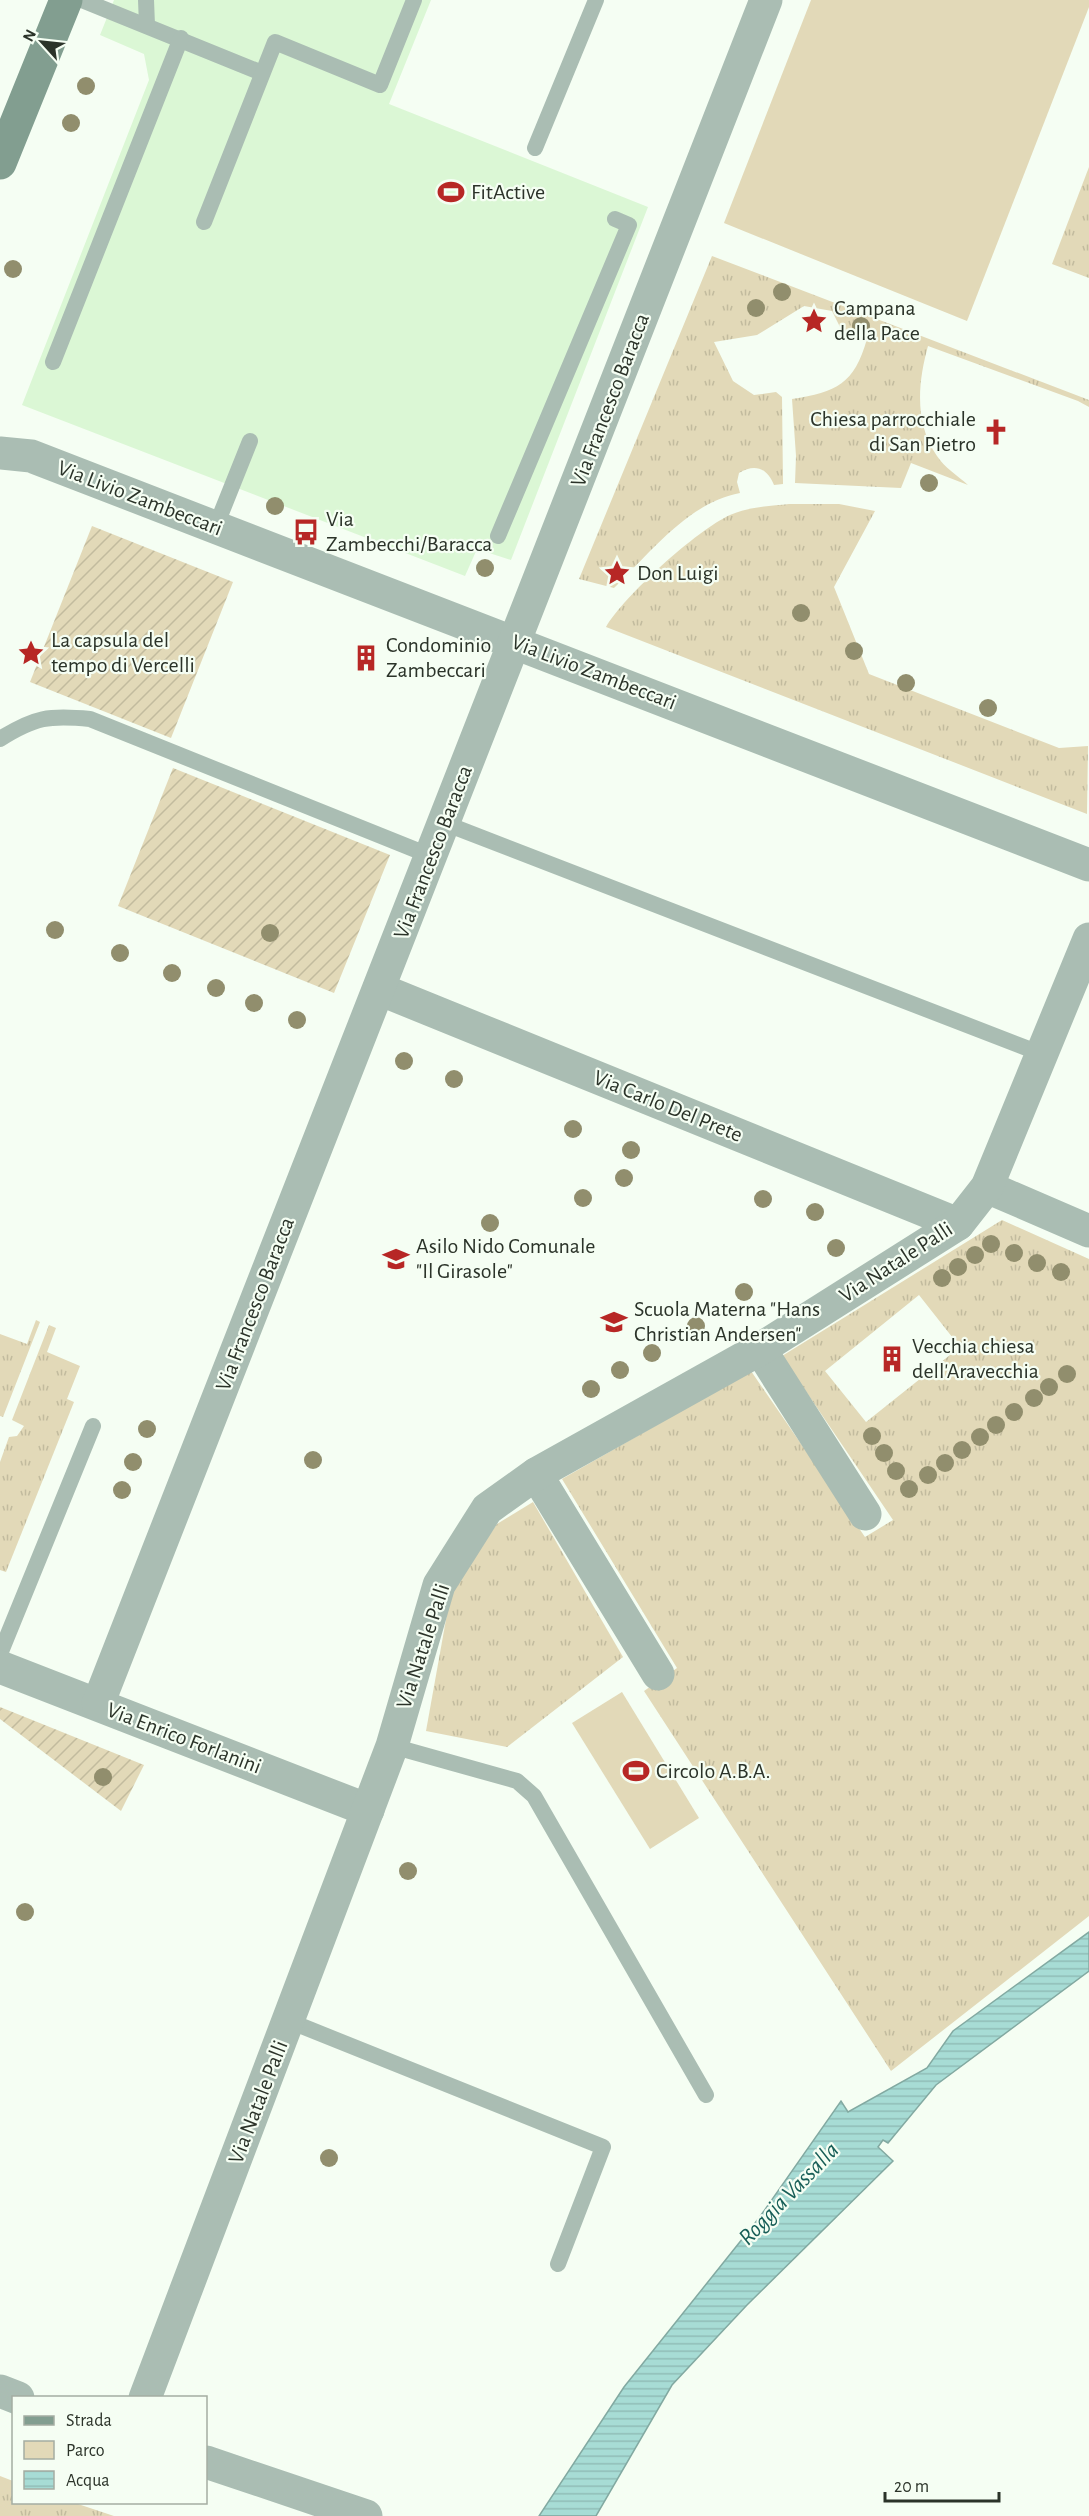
<svg xmlns="http://www.w3.org/2000/svg" width="1089" height="2516" font-family="'Alegreya Sans',sans-serif">
	<defs>
		<pattern id="grass-tufts" width="24" height="20" patternUnits="userSpaceOnUse" patternTransform="scale(1.5)"><rect width="24" height="20" fill="#e2d9b8"/><path d="M3 7l-1-3M5 7V3M7 7l1-3M15 17l-1-3M17 17v-4M19 17l1-3" fill="none" stroke="#c2bb9e"/></pattern>
		<pattern id="garden-furrows" width="10" height="10" patternUnits="userSpaceOnUse" patternTransform="scale(1.5)"><rect width="10" height="10" fill="#e2d9b8"/><path d="M-1 1l2-2M0 10L10 0M9 11l2-2" fill="none" stroke="#c2bb9e"/></pattern>
		<pattern id="water-rules" width="6" height="5" patternUnits="userSpaceOnUse" patternTransform="scale(1.5)"><rect width="6" height="5" fill="#a7dcd5"/><path d="M0 2.5h6" fill="none" stroke="#90bdb7"/></pattern>
	</defs>
	<rect width="100%" height="100%" fill="#f5fef3"/>
	<!-- built -->
	<path fill="#dbf7d5" d="M114,0H431L389,104L648,207L511,560L477,549L465,576L22,405L149,80L144,54L100,35Z"/>
	<!-- grass -->
	<g fill="url(#grass-tufts)" fill-rule="evenodd">
		<path d="M1089,167V278L1052,264Z"/>
		<path d="M712,256L1089,400V407L1078,401L928,346C918,382 914,423 937,456C944,467 958,476 968,485L911,463L901,488L795,483L796,456L792,399C837,392 854,384 867,339L843,333L832,311L804,306L757,335L714,342L733,381L754,395L776,392L782,397L783,484L774,485C767,468 755,463 739,473L737,482L740,493C688,503 651,552 614,588L579,579Z"/>
		<path d="M789,504H839L875,511L834,587L869,674L1059,748L1088,746L1087,814L606,627C624,596 697,530 730,515C748,507 770,506 789,504Z"/>
		<path d="M1002,1220L1089,1259V1916L891,2071L644,1691L677,1668L562,1479L751,1371L865,1537L893,1520L782,1356ZM919,1295L960,1347L866,1422L825,1371Z"/>
		<path d="M36,1320L40,1322L3,1417L0,1416V1334L27,1344Z"/>
		<path d="M49,1325L56,1328L47,1352L80,1366L67,1399L74,1402L6,1572L0,1570V1462L9,1437L17,1436L24,1426L12,1420Z"/>
		<path d="M533,1502L623,1657L507,1747L426,1731L452,1586L497,1524Z"/>
		<path d="M0,2476L13,2481L14,2502L75,2503L114,2516H0Z"/>
	</g>
	<!-- park -->
	<g fill="#e2d9b8">
		<path d="M811,0H1089V7L967,321L724,223Z"/>
		<path d="M622,1692L699,1818L650,1849L572,1723Z"/>
	</g>
	<!-- garden -->
	<g fill="url(#garden-furrows)">
		<path d="M92,526L233,582L171,738L30,682Z"/>
		<path d="M173,768L390,855L334,993L118,906Z"/>
		<path d="M0,1707L144,1765L121,1811L0,1719Z"/>
	</g>
	<!-- water -->
	<path fill="url(#water-rules)" stroke="#82a9a1" stroke-width="1.5" d="M1089,1932V1971L936,2085L888,2143L883,2140L878,2147L893,2161L747,2305L672,2385L596,2516H539L624,2387L759,2218L841,2101L848,2112L927,2068L953,2031Z"/>
	<g fill="none" stroke-linecap="round" stroke-linejoin="round">
		<!-- lane -->
		<g stroke="#aabdb3" stroke-width="16">
			<path d="M82,0L262,73"/>
			<path d="M146,0L147,25"/>
			<path d="M535,148L596,0"/>
			<path d="M204,222L275,42L380,85L414,0"/>
			<path d="M53,362L181,38"/>
			<path d="M216,526L250,441"/>
			<path d="M498,536L629,225L615,219"/>
			<path d="M0,739C35,717 49,715 90,719L431,856"/>
			<path d="M444,823L1042,1054"/>
			<path d="M0,1654L93,1426"/>
			<path d="M392,1746L517,1781L534,1796L706,2095"/>
			<path d="M289,2021L603,2147L558,2264"/>
		</g>
		<!-- street -->
		<g stroke="#aabdb3" stroke-width="33">
			<path d="M0,453L31,456L1089,865"/>
			<path d="M379,989L958,1224"/>
			<path d="M987,1187L1089,1231"/>
			<path d="M760,1349L865,1514"/>
			<path d="M536,1474L658,1674"/>
			<path d="M0,1667L368,1810"/>
			<path d="M98,1704L766,0"/>
			<path d="M0,2391L18,2398"/>
			<path d="M145,2398L392,1746L439,1585L487,1509L536,1474L760,1349L958,1224L987,1187L1089,939"/>
			<path d="M206,2462L366,2516"/>
		</g>
		<!-- secondary -->
		<path stroke="#829e90" stroke-width="33" d="M0,163L66,0"/>
	</g>
	<!-- trees -->
	<g fill="#918e6d">
		<circle cx="86" cy="86" r="9"/>
		<circle cx="71" cy="123" r="9"/>
		<circle cx="13" cy="269" r="9"/>
		<circle cx="782" cy="292" r="9"/>
		<circle cx="756" cy="308" r="9"/>
		<circle cx="861" cy="326" r="9"/>
		<circle cx="929" cy="483" r="9"/>
		<circle cx="275" cy="506" r="9"/>
		<circle cx="485" cy="568" r="9"/>
		<circle cx="801" cy="613" r="9"/>
		<circle cx="854" cy="651" r="9"/>
		<circle cx="906" cy="683" r="9"/>
		<circle cx="988" cy="708" r="9"/>
		<circle cx="55" cy="930" r="9"/>
		<circle cx="270" cy="933" r="9"/>
		<circle cx="120" cy="953" r="9"/>
		<circle cx="172" cy="973" r="9"/>
		<circle cx="216" cy="988" r="9"/>
		<circle cx="254" cy="1003" r="9"/>
		<circle cx="297" cy="1020" r="9"/>
		<circle cx="404" cy="1061" r="9"/>
		<circle cx="454" cy="1079" r="9"/>
		<circle cx="573" cy="1129" r="9"/>
		<circle cx="631" cy="1150" r="9"/>
		<circle cx="624" cy="1178" r="9"/>
		<circle cx="583" cy="1198" r="9"/>
		<circle cx="763" cy="1199" r="9"/>
		<circle cx="815" cy="1212" r="9"/>
		<circle cx="490" cy="1223" r="9"/>
		<circle cx="991" cy="1244" r="9"/>
		<circle cx="836" cy="1248" r="9"/>
		<circle cx="1014" cy="1253" r="9"/>
		<circle cx="975" cy="1255" r="9"/>
		<circle cx="1037" cy="1263" r="9"/>
		<circle cx="958" cy="1267" r="9"/>
		<circle cx="1061" cy="1272" r="9"/>
		<circle cx="942" cy="1278" r="9"/>
		<circle cx="744" cy="1292" r="9"/>
		<circle cx="696" cy="1326" r="9"/>
		<circle cx="652" cy="1353" r="9"/>
		<circle cx="620" cy="1370" r="9"/>
		<circle cx="1067" cy="1374" r="9"/>
		<circle cx="1049" cy="1387" r="9"/>
		<circle cx="591" cy="1389" r="9"/>
		<circle cx="1034" cy="1398" r="9"/>
		<circle cx="1014" cy="1412" r="9"/>
		<circle cx="996" cy="1425" r="9"/>
		<circle cx="147" cy="1429" r="9"/>
		<circle cx="872" cy="1436" r="9"/>
		<circle cx="980" cy="1437" r="9"/>
		<circle cx="962" cy="1450" r="9"/>
		<circle cx="884" cy="1453" r="9"/>
		<circle cx="313" cy="1460" r="9"/>
		<circle cx="133" cy="1462" r="9"/>
		<circle cx="945" cy="1463" r="9"/>
		<circle cx="896" cy="1471" r="9"/>
		<circle cx="928" cy="1475" r="9"/>
		<circle cx="909" cy="1489" r="9"/>
		<circle cx="122" cy="1490" r="9"/>
		<circle cx="103" cy="1777" r="9"/>
		<circle cx="408" cy="1871" r="9"/>
		<circle cx="25" cy="1912" r="9"/>
		<circle cx="329" cy="2158" r="9"/>
	</g>
	<!-- icons -->
	<defs>
		<g id="stadium-bare" transform="scale(2.07)"><path d="M0-5a6.5 5 0 1 0 0 10a6.5 5 0 1 0 0-10ZM-3.5-1.8h7v3.6h-7Z" fill="#b72725" stroke="#f5fef3" stroke-width="2.5" paint-order="stroke"/></g>
		<g id="sight-bare" transform="scale(2.07)"><path d="M0-6L1.8-2.2L6-1.7L2.9 1.2L3.7 5.4L0 3.3L-3.7 5.4L-2.9 1.2L-6-1.7L-1.8-2.2Z" fill="#b72725" stroke="#f5fef3" stroke-width="2.5" paint-order="stroke"/></g>
		<g id="church-bare" transform="scale(2.07)"><path d="M-1.2-6h2.4v3.5h3.3v2.4h-3.3V6h-2.4V-.1h-3.3v-2.4h3.3Z" fill="#b72725" stroke="#f5fef3" stroke-width="2.5" paint-order="stroke"/></g>
		<g id="bus-bare" transform="scale(2.07)"><path d="M-5-6H5V4H4V6H2V4H-2V6H-4V4H-5ZM-3.5-4V0h7V-4ZM-3.5 1.2v1.5H-2V1.2ZM2 1.2v1.5H3.5V1.2Z" fill="#b72725" stroke="#f5fef3" stroke-width="2.5" paint-order="stroke"/></g>
		<g id="building-bare" transform="scale(2.07)"><path d="M-4-6H4V6H1V3H-1V6H-4ZM-2.5-4.3h1.7v1.8h-1.7ZM.8-4.3h1.7v1.8H.8ZM-2.5-1h1.7V.8h-1.7ZM.8-1h1.7V.8H.8Z" fill="#b72725" stroke="#f5fef3" stroke-width="2.5" paint-order="stroke"/></g>
		<g id="school-bare" transform="scale(2.07)"><path d="M0-5L7-2L0 1L-7-2ZM-4 1L0 2.5L4 1V4Q0 6-4 4Z" fill="#b72725" stroke="#f5fef3" stroke-width="2.5" paint-order="stroke"/></g>
	</defs>
	<g fill-rule="evenodd">
		<use href="#stadium-bare" x="451" y="192"/>
		<use href="#sight-bare" x="814" y="321"/>
		<use href="#church-bare" x="996" y="432"/>
		<use href="#bus-bare" x="306" y="532"/>
		<use href="#sight-bare" x="617" y="573"/>
		<use href="#sight-bare" x="31" y="653"/>
		<use href="#building-bare" x="366" y="658"/>
		<use href="#school-bare" x="396" y="1259"/>
		<use href="#school-bare" x="614" y="1322"/>
		<use href="#building-bare" x="892" y="1359"/>
		<use href="#stadium-bare" x="636" y="1771"/>
	</g>
	<g text-anchor="middle" dominant-baseline="central" stroke-width="4.5" stroke-linejoin="round" paint-order="stroke">
		<!-- poi labels -->
		<g font-size="22" fill="#2b3329" stroke="#f5fef3" text-anchor="start">
			<text x="471" y="192">FitActive</text>
			<text x="834" y="308">Campana<tspan x="834" dy="25">della Pace</tspan></text>
			<text x="976" y="419" text-anchor="end">Chiesa parrocchiale<tspan x="976" dy="25">di San Pietro</tspan></text>
			<text x="326" y="519">Via<tspan x="326" dy="25">Zambecchi/Baracca</tspan></text>
			<text x="637" y="573">Don Luigi</text>
			<text x="51" y="640">La capsula del<tspan x="51" dy="25">tempo di Vercelli</tspan></text>
			<text x="386" y="645">Condominio<tspan x="386" dy="25">Zambeccari</tspan></text>
			<text x="416" y="1246">Asilo Nido Comunale<tspan x="416" dy="25">"Il Girasole"</tspan></text>
			<text x="634" y="1309">Scuola Materna "Hans<tspan x="634" dy="25">Christian Andersen"</tspan></text>
			<text x="912" y="1346">Vecchia chiesa<tspan x="912" dy="25">dell'Aravecchia</tspan></text>
			<text x="656" y="1771">Circolo A.B.A.</text>
		</g>
		<!-- street labels -->
		<g font-size="22" fill="#2b3329" stroke="#f5fef3">
			<text transform="translate(610 400) rotate(-69)">Via Francesco Baracca</text>
			<text transform="translate(140 498) rotate(21)">Via Livio Zambeccari</text>
			<text transform="translate(594 672) rotate(21)">Via Livio Zambeccari</text>
			<text transform="translate(433 852) rotate(-69)">Via Francesco Baracca</text>
			<text transform="translate(668 1106) rotate(22)">Via Carlo Del Prete</text>
			<text transform="translate(896 1262) rotate(-33)">Via Natale Palli</text>
			<text transform="translate(255 1304) rotate(-69)">Via Francesco Baracca</text>
			<text transform="translate(423 1646) rotate(-72)">Via Natale Palli</text>
			<text transform="translate(184 1738) rotate(21)">Via Enrico Forlanini</text>
			<text transform="translate(258 2102) rotate(-69)">Via Natale Palli</text>
		</g>
		<!-- water labels -->
		<g font-size="24" font-style="italic" fill="#175e57" stroke="#f5fef3">
			<text transform="translate(789 2194) rotate(-46)">Roggia Vassalla</text>
		</g>
	</g>
	<!-- legend -->
	<rect x="12" y="2396" width="195" height="108" fill="#f5fef3" stroke="#a4ada2" stroke-width="1.5"/>
	<rect x="24" y="2416" width="30" height="9" fill="#829e90" stroke="#a4ada2" stroke-width="1.5"/>
	<text x="66" y="2426" font-size="18" fill="#2b3329">Strada</text>
	<rect x="24" y="2441" width="30" height="18" fill="#e2d9b8" stroke="#a4ada2" stroke-width="1.5"/>
	<text x="66" y="2456" font-size="18" fill="#2b3329">Parco</text>
	<rect x="24" y="2471" width="30" height="18" fill="url(#water-rules)" stroke="#a4ada2" stroke-width="1.5"/>
	<text x="66" y="2486" font-size="18" fill="#2b3329">Acqua</text>
	<!-- north arrow -->
	<g transform="translate(42 42) rotate(297)" stroke="#f5fef3" stroke-width="4.5" paint-order="stroke">
	<path d="M0-4.5L10 22L0 15L-10 22Z" fill="#2b3329"/>
	<text y="-9" font-size="16" font-weight="bold" text-anchor="middle" fill="#2b3329">N</text>
	</g>
	<!-- scale -->
	<path d="M885 2492v9h114v-9" fill="none" stroke="#2b3329" stroke-width="3"/>
	<text x="894" y="2492" font-size="18" fill="#2b3329" stroke="#f5fef3" stroke-width="4.5" paint-order="stroke">20 m</text>
</svg>
